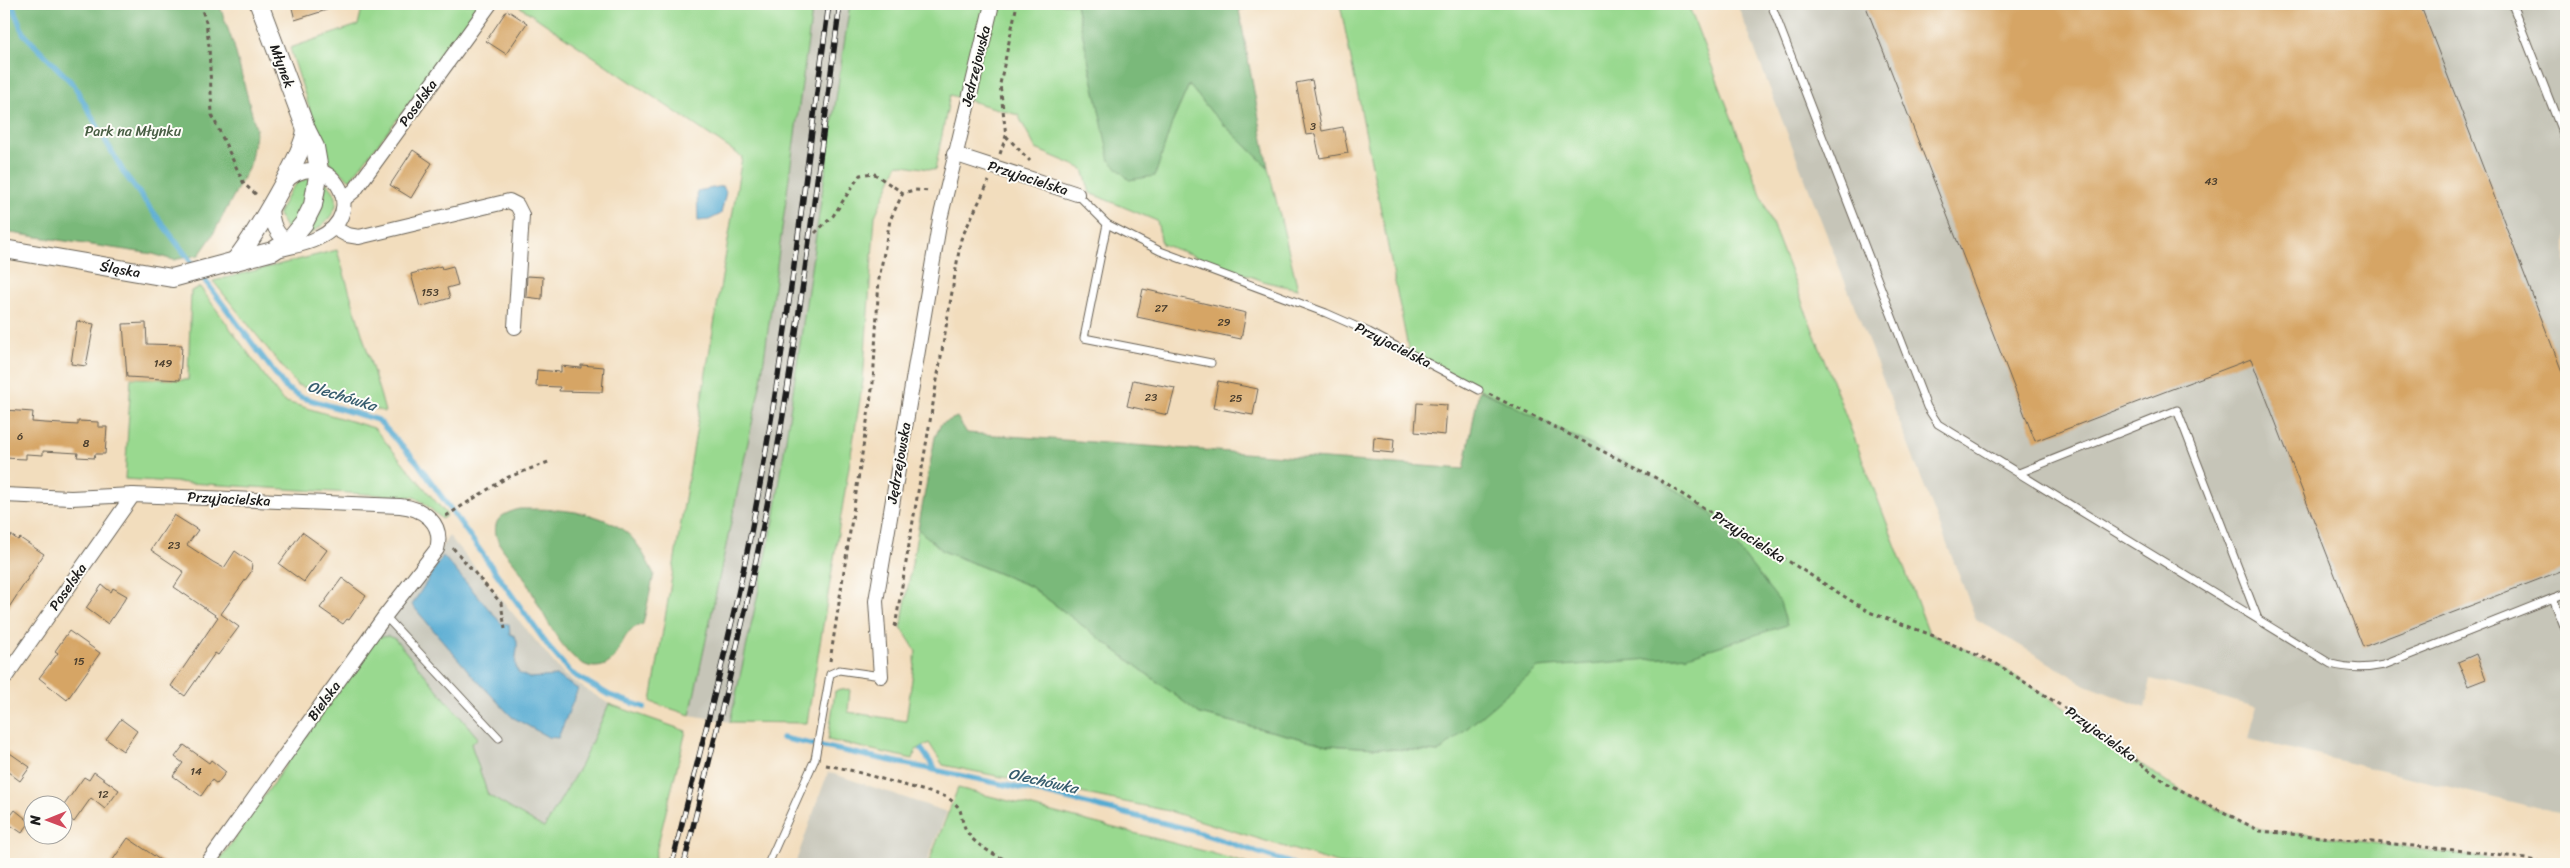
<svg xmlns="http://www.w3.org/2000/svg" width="2570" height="868" font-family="Sriracha,sans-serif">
	<rect width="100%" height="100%" fill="#fdfcf7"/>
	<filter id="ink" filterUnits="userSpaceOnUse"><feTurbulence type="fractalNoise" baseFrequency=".02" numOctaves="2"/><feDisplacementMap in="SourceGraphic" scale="10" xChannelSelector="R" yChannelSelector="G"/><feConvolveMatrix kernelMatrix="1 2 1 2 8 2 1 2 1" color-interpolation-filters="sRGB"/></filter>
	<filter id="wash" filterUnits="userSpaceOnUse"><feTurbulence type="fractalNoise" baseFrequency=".0096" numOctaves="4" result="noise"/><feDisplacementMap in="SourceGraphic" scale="20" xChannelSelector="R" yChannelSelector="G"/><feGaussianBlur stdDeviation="1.12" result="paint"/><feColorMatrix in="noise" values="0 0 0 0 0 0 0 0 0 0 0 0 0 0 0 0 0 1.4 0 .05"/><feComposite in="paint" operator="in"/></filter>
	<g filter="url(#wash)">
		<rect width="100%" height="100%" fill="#f2ddbd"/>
		<!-- industrial -->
		<g fill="#c6c5b8">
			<path d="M813,4H850L774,520L730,722L690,715L761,381Z"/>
			<path d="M1737,4H2566V815L2249,739L2256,707L2151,679L2145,708L2086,685L1976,619Z"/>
			<path d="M449,536L564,675L609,704L581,765L544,828L488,795L471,744L478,738L374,638L389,621Z"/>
			<path d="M828,772L947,812L926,864H795Z"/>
		</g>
		<!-- green -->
		<g fill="#99d98f" stroke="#5a7a56">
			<path d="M363,4H481L436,69L350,180L330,163L322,148L290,48L358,25Z"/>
			<path d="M516,4H813L761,381L690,715L651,702L742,157Z"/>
			<path d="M850,4H1076L1111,161L1172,123L1189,85L1214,115L1268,167L1298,289L1266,282L1162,244L1157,221L1090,193L1083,169L1036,149L1018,115L950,95L935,170L898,164L875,216L863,381L807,723L730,722L774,520Z"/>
			<path d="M1340,4H1688L1929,633L1995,663L2066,709L2167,783L2260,830L2323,836L2525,864H1340L1169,811L943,765L929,743L916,750L913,759L828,740L835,691L850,689L848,712L906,721L916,651L901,627L918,529L943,551L1030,586L1200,714L1328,745L1439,752L1538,667L1688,656L1709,511L1658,479L1409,353Z"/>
			<path d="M311,178L301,214L288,231L278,214C287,197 291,181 311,178Z"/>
			<path d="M325,182C353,204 323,228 302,238C317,221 326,206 325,182Z"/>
			<path d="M337,250L381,397L385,412L297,385L213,281Z"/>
			<path d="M200,287L283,401L374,428L447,515L442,519L424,503L414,497L125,479L131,378L188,380L191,291Z"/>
			<path d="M388,636L395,639L478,738L471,744L488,795L544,828L581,765L609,704L686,731L653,864H217L374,638Z"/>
			<path d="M958,788L1208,852L1248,864H928Z"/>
		</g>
		<!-- forest -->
		<g fill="#7ab97a" stroke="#4b6a4b">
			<path d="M4,4H219L234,46L256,129L250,165L211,238L199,255L173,260L153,254L4,232Z"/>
			<path d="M1076,4H1254L1253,7L1239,10L1268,167L1214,115L1189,85L1172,123L1155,176L1129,180L1110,161Z"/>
			<path d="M1479,390L1502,400L1658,479L1709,511L1780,602L1787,625L1688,656L1538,668L1439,752L1328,745L1200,714L1030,586L943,551L918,529L935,437L941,424L957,417L967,433L1464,469Z"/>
			<path d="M519,509C554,509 598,509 627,533C639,543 647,561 654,574L643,624C639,626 633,627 630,631C618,643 618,667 595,667C562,667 536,594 520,571C512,558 492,543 496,525C498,515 510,512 519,509Z"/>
		</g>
		<!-- water -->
		<g fill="#56abd2" stroke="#396477">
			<path d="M723,186L726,192L721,214L709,220L698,221L697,191Z"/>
			<path d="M443,556L501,623L509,624L510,634L515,636C522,649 510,661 519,673L529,678L557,676L578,689L558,738L548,737L512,717L471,674L412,605Z"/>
		</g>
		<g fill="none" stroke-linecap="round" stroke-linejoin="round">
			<!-- stream -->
			<g stroke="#56abd2" stroke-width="5.5">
				<path d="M12,4L23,33L74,85L124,173L286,388L301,397L378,420L417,462L551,650L571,673L609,695L644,707"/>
				<path d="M782,738L1044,793L1191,830L1293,864"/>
				<path d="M922,750L936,770"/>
			</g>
		</g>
		<g id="blocks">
			<!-- building -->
			<g fill="#d6a565">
				<path d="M291,4H336V7L295,20Z"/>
				<path d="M1865,4H2420L2566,382V569L2363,647L2251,359L2035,441Z"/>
				<path d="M507,10L527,23L506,54L486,41Z"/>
				<path d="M1312,80L1322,131L1343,127L1348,153L1320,158L1315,134L1306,135L1296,83Z"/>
				<path d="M413,150L432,163L411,198L390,185Z"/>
				<path d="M441,266L442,269L453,266L458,285L447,288L450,298L420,307L411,274Z"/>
				<path d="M527,276L543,277L542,299L526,297Z"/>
				<path d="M1143,289L1246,313L1241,339L1137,317Z"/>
				<path d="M77,321L94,324L86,366L71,364Z"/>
				<path d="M146,323L147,344L182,345L180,380L127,377L123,324Z"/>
				<path d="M581,365L604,367L602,392L559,391L560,387L536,386L537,370L561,372V366L581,368Z"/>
				<path d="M1133,380L1175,388L1168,415L1127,406Z"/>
				<path d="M1218,381L1258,389L1253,415L1213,408Z"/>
				<path d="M1417,403L1447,405L1445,435L1415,432Z"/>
				<path d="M4,410L33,412L32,422L45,423L78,425V421L98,422V427H107L105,454H95L94,458L77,457L78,453L43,451V455L26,454V459L4,458Z"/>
				<path d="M1374,437L1394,439L1393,453L1373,451Z"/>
				<path d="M174,515L198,530L187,545L213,562L224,568L235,551L252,563L251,572L221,614L239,627L218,655L215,653L185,696L171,686L218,617L174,587L184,572L151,550Z"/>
				<path d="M302,532L327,550L304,582L279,564Z"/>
				<path d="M11,535L18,540L20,538L44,554L4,615V546Z"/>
				<path d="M342,578L366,596L349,620L347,619L343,624L320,608Z"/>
				<path d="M102,585L111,592L113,588L127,596L108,624L86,608Z"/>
				<path d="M69,631L100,653L67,700L39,678L58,653L55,651Z"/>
				<path d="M2476,654L2486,679L2468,686L2458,662Z"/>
				<path d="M121,719L137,731L123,751L106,739Z"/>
				<path d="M184,745L209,763L211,760L226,772L217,784L212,780L201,796L173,776L183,763L175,757Z"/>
				<path d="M4,749L30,767L20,781L4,769Z"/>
				<path d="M94,772L119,790L105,809L91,798L74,822L62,813V808L84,777L89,780Z"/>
				<path d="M15,810L30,822L22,833L6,822Z"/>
				<path d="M128,838L166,864H110Z"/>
			</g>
		</g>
	</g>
	<g filter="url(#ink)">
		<use href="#blocks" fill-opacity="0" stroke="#676054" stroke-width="1"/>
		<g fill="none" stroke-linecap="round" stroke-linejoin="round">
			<!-- service casing -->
			<g stroke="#676054" stroke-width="9">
				<g id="service">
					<path d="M1771,4L1927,407L1938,424L2331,664C2350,669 2365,669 2384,665L2566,593"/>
					<path d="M2512,4L2566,142"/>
					<path d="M1077,194L1107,224L1160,251L1326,313L1369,332L1479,390"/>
					<path d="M1107,224L1084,338L1211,363"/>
					<path d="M2019,473L2177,410L2258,619"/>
					<path d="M2553,598L2566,631"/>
					<path d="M385,616L499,738"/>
					<path d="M768,864L815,759L830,674L839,670L881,676"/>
				</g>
			</g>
			<!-- minor casing -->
			<g stroke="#676054" stroke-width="16">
				<g id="minor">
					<path d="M954,154L1077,194"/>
					<path d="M344,199L355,190L490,4"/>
					<path d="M271,204C271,222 275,238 295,244"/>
					<path d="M334,228L347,235L359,237L509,201L517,205L522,215L515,327"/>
					<path d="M281,249C293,246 307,244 318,238C374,212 326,141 284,183"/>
					<path d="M4,495L71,498L133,495L400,506C423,508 444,523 437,549L385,616L207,864"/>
					<path d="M881,676L876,601L940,219L992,4"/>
					<path d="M4,679L133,495"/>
				</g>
			</g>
			<!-- tertiary casing -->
			<g stroke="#676054" stroke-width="20">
				<g id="tertiary">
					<path id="s1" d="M4,249L172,278L273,251L290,240L304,223L313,205L319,170L315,147L306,129L259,4"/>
					<path d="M234,262C252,240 304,155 306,129"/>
				</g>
			</g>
			<!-- path -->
			<g stroke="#676054" stroke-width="3" stroke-dasharray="4 4" stroke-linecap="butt">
				<path d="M200,4L206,22L209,46L212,115L244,184L258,196"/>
				<path d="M1006,136L1030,161"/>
				<path d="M1000,154L1006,136L1000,84L1017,4"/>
				<path d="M815,233L833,216L860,175L873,173L903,193"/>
				<path d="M1489,394L1658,479L1869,612L1929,634L1995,663L2066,709L2167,783L2260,831L2496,854L2554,864"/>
				<path d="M446,516L506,478L551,461"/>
				<path d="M453,548L501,603L505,629"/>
				<path d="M895,627L961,239L989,181"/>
				<path d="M830,661L873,383L879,279L890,220L903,193L914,190L931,191"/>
				<path d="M826,765L846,769L947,797C967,812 957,811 966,830C975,847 997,855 1013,864"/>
			</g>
			<!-- service -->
			<use href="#service" stroke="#fff" stroke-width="7"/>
			<!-- minor -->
			<use href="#minor" stroke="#fff" stroke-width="14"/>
			<!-- tertiary -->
			<use href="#tertiary" stroke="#fff" stroke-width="18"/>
			<!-- rail casing -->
			<g stroke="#1c1c1c" stroke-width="5.5">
				<g id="rail">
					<path d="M672,864C700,750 731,637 753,522C786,350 805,176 829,4"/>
					<path d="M684,864C713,743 745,623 768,500C799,336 818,169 840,4"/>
				</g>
			</g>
			<!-- rail -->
			<use href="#rail" stroke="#fdfcf7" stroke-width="4" stroke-dasharray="11" stroke-linecap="butt"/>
		</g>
	</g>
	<g text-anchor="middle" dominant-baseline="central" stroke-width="4" stroke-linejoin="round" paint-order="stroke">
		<!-- number labels -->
		<g font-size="11" fill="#4a3e2e">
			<text x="1313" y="126">3</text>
			<text x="2211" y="181">43</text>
			<text x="430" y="292">153</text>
			<text x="1161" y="308">27</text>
			<text x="1224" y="322">29</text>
			<text x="163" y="363">149</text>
			<text x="1151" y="397">23</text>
			<text x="1236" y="398">25</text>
			<text x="20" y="436">6</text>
			<text x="86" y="443">8</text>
			<text x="174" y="545">23</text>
			<text x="79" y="661">15</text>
			<text x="196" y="771">14</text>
			<text x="103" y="794">12</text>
		</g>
		<!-- street labels -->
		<g font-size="14" fill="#1c1c1c" stroke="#fdfcf7">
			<text transform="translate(282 66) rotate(69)">Młynek</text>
			<text transform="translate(976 66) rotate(-76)">Jędrzejowska</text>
			<text transform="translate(418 103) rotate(-54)">Poselska</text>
			<text transform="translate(1028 178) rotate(18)">Przyjacielska</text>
			<text stroke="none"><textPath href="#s1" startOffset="118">Śląska</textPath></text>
			<text transform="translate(1393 345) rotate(27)">Przyjacielska</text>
			<text transform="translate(899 463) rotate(-80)">Jędrzejowska</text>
			<text transform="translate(229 499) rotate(3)">Przyjacielska</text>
			<text transform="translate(1749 537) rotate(33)">Przyjacielska</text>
			<text transform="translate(68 587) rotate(-55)">Poselska</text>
			<text transform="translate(324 701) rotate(-54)">Bielska</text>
			<text transform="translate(2101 734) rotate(36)">Przyjacielska</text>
		</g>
		<!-- park labels -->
		<g font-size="14" fill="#485e44" stroke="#fdfcf7">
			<text x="133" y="131">Park na Młynku</text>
		</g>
		<!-- water labels -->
		<g font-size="15" font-style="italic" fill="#365c6e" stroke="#fdfcf7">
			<text transform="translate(342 396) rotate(17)">Olechówka</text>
			<text transform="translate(1043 781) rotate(13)">Olechówka</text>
		</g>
	</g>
	<!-- margin -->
	<rect width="2570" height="868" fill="none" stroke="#fdfcf7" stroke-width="20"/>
	<!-- north arrow -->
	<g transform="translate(48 820) rotate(269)"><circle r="24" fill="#fdfcf7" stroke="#a3a29f"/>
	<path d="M0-4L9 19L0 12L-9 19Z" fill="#d1495b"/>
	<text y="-8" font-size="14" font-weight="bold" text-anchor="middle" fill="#1c1c1c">N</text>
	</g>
</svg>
